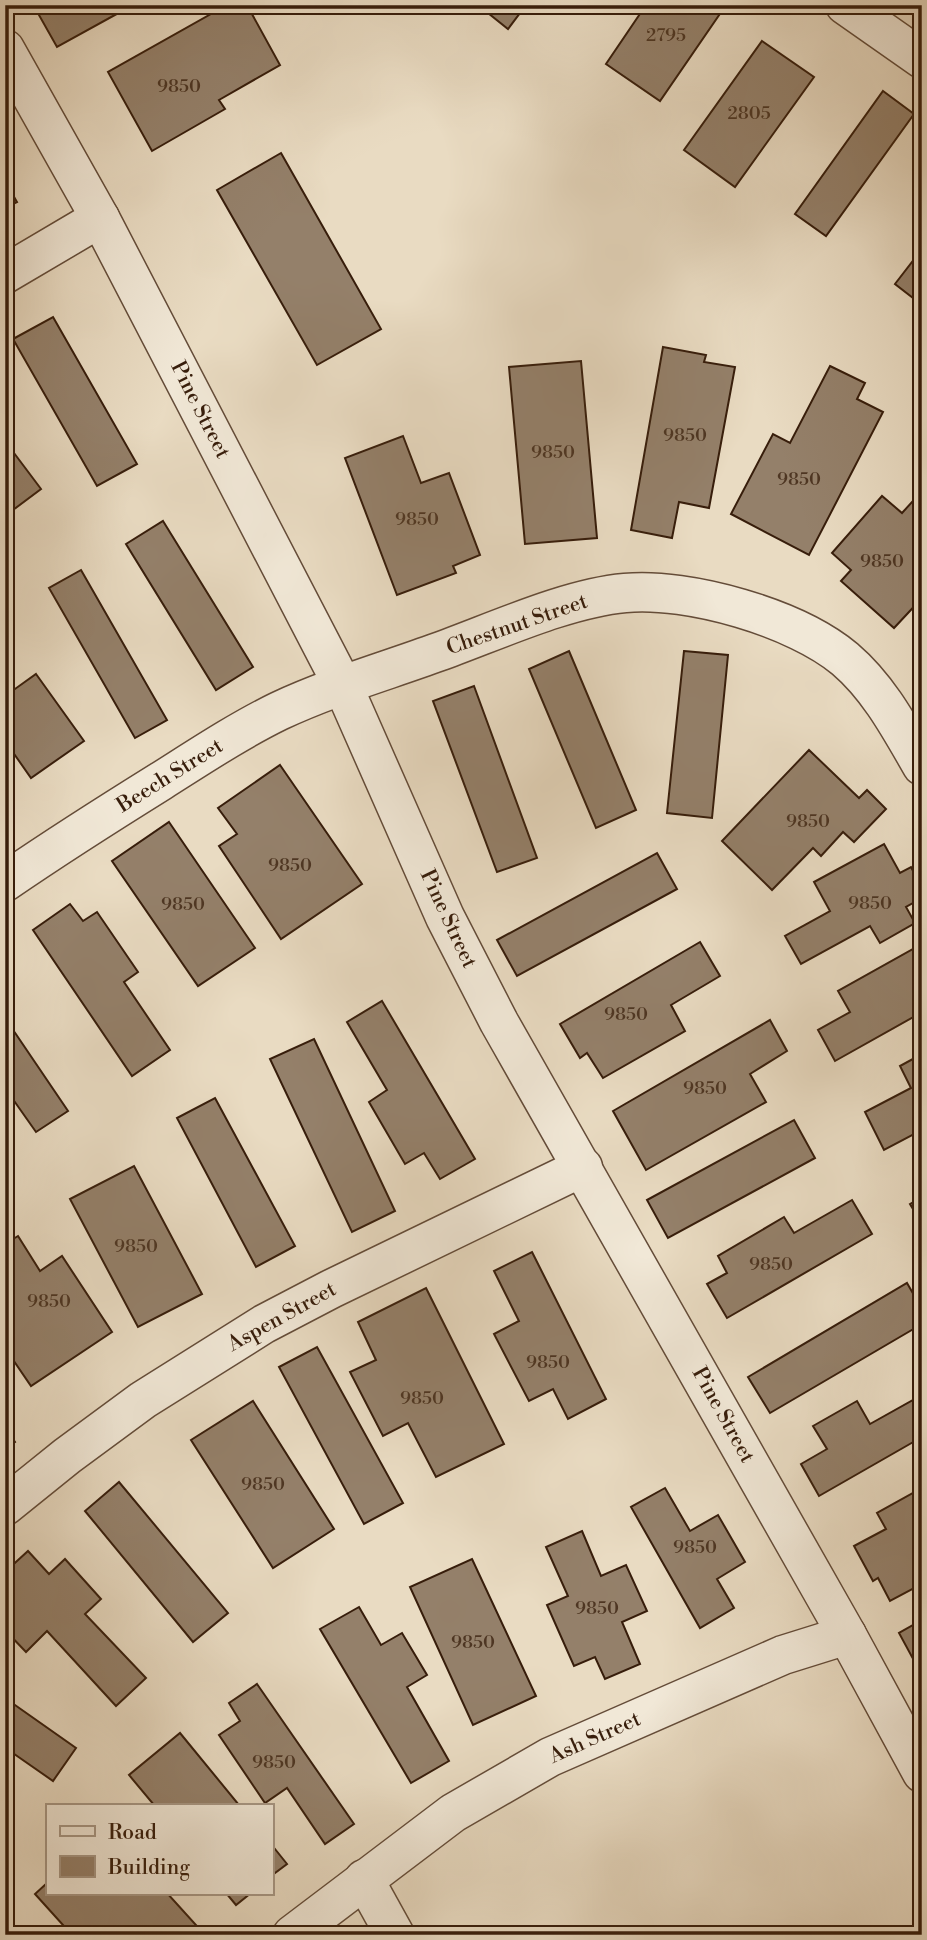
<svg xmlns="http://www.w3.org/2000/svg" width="927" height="1940" font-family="'Libre Bodoni',serif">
	<rect width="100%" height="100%" fill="#e9dbc2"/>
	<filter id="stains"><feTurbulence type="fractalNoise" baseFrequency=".00286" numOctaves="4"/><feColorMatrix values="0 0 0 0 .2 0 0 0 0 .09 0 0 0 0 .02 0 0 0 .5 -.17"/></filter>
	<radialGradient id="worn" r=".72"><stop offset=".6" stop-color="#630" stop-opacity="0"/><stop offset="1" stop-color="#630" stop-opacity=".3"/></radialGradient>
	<!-- building -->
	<g fill="#94806a" stroke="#371d0b" stroke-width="2">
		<path d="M41,5H133L57,47L35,8Z"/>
		<path d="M227,5H247L280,65L219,100L225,109L152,151L108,72Z"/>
		<path d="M478,5H526L508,29Z"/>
		<path d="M646,5H726L660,101L606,64Z"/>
		<path d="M762,41L814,77L735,187L684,150Z"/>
		<path d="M883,91L914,114L826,236L795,214Z"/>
		<path d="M281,153L381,329L317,365L217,190Z"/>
		<path d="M5,181L17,202L5,208Z"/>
		<path d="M922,249V305L895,284Z"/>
		<path d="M53,317L137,464L97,486L13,339Z"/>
		<path d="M663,347L706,355L704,362L735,367L709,508L679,502L672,538L631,530Z"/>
		<path d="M581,361L597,538L525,544L509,367Z"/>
		<path d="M830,366L865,383L857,399L883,412L809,555L731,514L773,434L790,443Z"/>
		<path d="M403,436L421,483L449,473L480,555L453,566L456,573L397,595L345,458Z"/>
		<path d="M5,441L41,489L5,516Z"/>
		<path d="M922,491V598L894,628L841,581L851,570L832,553L882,496L902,513Z"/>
		<path d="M163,521L253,667L216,690L126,544Z"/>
		<path d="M81,570L167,720L135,738L49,588Z"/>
		<path d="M569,651L636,810L596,828L529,669Z"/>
		<path d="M684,651L728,655L712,818L667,813Z"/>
		<path d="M36,674L84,741L31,778L5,741V676L15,689Z"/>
		<path d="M474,686L537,858L497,872L433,701Z"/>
		<path d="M809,750L859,798L867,790L886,809L854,842L843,832L821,856L813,848L772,890L722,841Z"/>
		<path d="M280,765L362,884L281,939L219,846L237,834L218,808Z"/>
		<path d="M169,822L255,948L198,986L112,861Z"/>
		<path d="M884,844L900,873L911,867L922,888V898L906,907L915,923L880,943L870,926L801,964L785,936L830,911L814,882Z"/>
		<path d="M657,853L677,889L517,976L497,940Z"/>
		<path d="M70,904L83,921L97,912L138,972L124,982L170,1050L132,1076L33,930Z"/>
		<path d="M700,942L720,976L671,1005L685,1031L603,1078L587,1053L580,1058L560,1024Z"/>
		<path d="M922,944V1022L917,1015L835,1061L818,1030L850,1012L838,991Z"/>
		<path d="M382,1001L475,1159L440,1179L424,1153L405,1164L369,1102L387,1090L347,1022Z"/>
		<path d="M5,1018L68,1111L36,1132L5,1088Z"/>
		<path d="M770,1020L787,1051L750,1074L766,1102L646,1170L613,1111Z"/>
		<path d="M314,1039L395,1211L352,1232L270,1059Z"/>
		<path d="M922,1054V1130L884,1150L865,1112L911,1088L900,1066Z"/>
		<path d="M215,1098L295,1246L256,1267L177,1118Z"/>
		<path d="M794,1120L815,1158L668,1238L647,1200Z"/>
		<path d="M134,1166L202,1294L138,1327L70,1199Z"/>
		<path d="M922,1197V1224L910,1204Z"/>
		<path d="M852,1200L872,1234L727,1318L707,1284L727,1273L718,1256L784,1217L794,1233Z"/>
		<path d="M18,1236L40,1271L62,1256L112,1332L31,1386L5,1348V1244Z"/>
		<path d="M532,1252L606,1399L568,1419L553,1389L529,1401L494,1334L519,1321L494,1271Z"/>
		<path d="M907,1283L922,1309V1324L770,1413L748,1377Z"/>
		<path d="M426,1288L504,1444L436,1477L408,1423L383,1436L350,1372L376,1360L358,1322Z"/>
		<path d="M317,1347L403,1503L364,1524L279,1367Z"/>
		<path d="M922,1395V1437L819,1496L801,1464L827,1449L813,1426L857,1401L870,1424Z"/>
		<path d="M253,1401L334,1529L273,1568L191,1440Z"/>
		<path d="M5,1427L15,1442L5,1449Z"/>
		<path d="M119,1482L228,1613L193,1642L85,1511Z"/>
		<path d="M665,1488L690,1531L718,1515L745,1562L717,1579L734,1608L700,1628L631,1507Z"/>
		<path d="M922,1488V1584L890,1601L878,1578L873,1581L854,1546L886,1529L877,1513Z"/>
		<path d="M582,1531L601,1576L626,1565L647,1611L622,1622L640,1664L605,1679L595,1657L574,1666L547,1605L568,1596L546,1547Z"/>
		<path d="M28,1551L49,1574L65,1559L101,1599L85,1614L146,1678L116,1706L47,1631L26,1652L5,1630V1572Z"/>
		<path d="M472,1559L536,1696L473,1725L410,1587Z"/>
		<path d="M359,1607L381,1645L402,1633L427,1675L407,1687L449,1761L411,1783L320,1629Z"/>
		<path d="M922,1620V1666L918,1668L899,1633Z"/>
		<path d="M257,1684L354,1824L325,1844L287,1788L265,1803L219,1735L240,1721L229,1703Z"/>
		<path d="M5,1698L76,1748L53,1781L7,1749L5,1751Z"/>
		<path d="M180,1733L239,1805H154L129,1775Z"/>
		<path d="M271,1844L287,1864L271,1876Z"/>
		<path d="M47,1883V1893H167L205,1935H160L155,1929L149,1935H72L35,1894Z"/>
		<path d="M226,1893H251L236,1905Z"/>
	</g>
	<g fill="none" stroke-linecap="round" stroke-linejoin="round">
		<!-- street casing -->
		<g stroke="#644c39" stroke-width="41">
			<g id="street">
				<path d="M845,5L922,59"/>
				<path d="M5,49L100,218L343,686L445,917L499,1022L847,1635L922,1773"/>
				<path d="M5,274L100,218"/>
				<path d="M5,882C56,847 108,814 161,781C199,757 238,731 279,711C330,687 386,671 438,652C494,632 567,598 625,593C689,587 796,618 845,659C879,688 900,728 922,766"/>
				<path d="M5,1506L67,1456L143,1400L264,1324L331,1289L583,1167"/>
				<path d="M364,1879L395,1935"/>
				<path d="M292,1935L453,1813L550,1757L783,1655L847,1635"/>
			</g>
		</g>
		<!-- street -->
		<use href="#street" stroke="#f1e8d7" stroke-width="38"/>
	</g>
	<g text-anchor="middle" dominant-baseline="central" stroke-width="7" stroke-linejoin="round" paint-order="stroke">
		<!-- number labels -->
		<g font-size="18" fill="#4e3623">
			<text x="666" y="35">2795</text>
			<text x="179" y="86">9850</text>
			<text x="749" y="113">2805</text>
			<text x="685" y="435">9850</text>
			<text x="553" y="452">9850</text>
			<text x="799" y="479">9850</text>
			<text x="417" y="519">9850</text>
			<text x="882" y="561">9850</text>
			<text x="808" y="821">9850</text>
			<text x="290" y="865">9850</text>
			<text x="870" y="903">9850</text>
			<text x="183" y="904">9850</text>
			<text x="626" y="1014">9850</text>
			<text x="705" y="1088">9850</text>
			<text x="136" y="1246">9850</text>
			<text x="771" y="1264">9850</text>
			<text x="49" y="1301">9850</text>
			<text x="548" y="1362">9850</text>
			<text x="422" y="1398">9850</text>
			<text x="263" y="1484">9850</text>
			<text x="695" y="1547">9850</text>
			<text x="597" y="1608">9850</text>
			<text x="473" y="1642">9850</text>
			<text x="274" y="1762">9850</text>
		</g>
		<!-- street labels -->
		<g font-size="21" fill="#371d0b" stroke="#f1e8d7">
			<text transform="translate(200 410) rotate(63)">Pine Street</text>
			<text transform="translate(517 625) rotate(-19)">Chestnut Street</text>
			<text transform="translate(170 776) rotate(-32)">Beech Street</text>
			<text transform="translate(448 919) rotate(65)">Pine Street</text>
			<text transform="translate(282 1317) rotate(-29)">Aspen Street</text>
			<text transform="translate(723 1415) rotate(61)">Pine Street</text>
			<text transform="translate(595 1738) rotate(-24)">Ash Street</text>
		</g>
	</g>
	<!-- margin -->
	<rect width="927" height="1940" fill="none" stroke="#e9dbc2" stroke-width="28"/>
	<rect x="7" y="7" width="913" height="1926" fill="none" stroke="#371d0b" stroke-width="3.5"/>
	<rect x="14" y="14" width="899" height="1912" fill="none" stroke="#371d0b" stroke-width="2"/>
	<!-- legend -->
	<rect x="46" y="1804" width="228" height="91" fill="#f1e8d7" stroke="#a79785" stroke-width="2"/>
	<rect x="60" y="1826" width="35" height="10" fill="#f1e8d7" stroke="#a79785" stroke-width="2"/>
	<text x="108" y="1839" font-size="21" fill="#371d0b">Road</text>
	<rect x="60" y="1856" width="35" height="21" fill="#94806a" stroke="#a79785" stroke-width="2"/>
	<text x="108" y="1874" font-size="21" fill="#371d0b">Building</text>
	<rect width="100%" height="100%" filter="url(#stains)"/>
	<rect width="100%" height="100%" fill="url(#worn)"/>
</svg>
